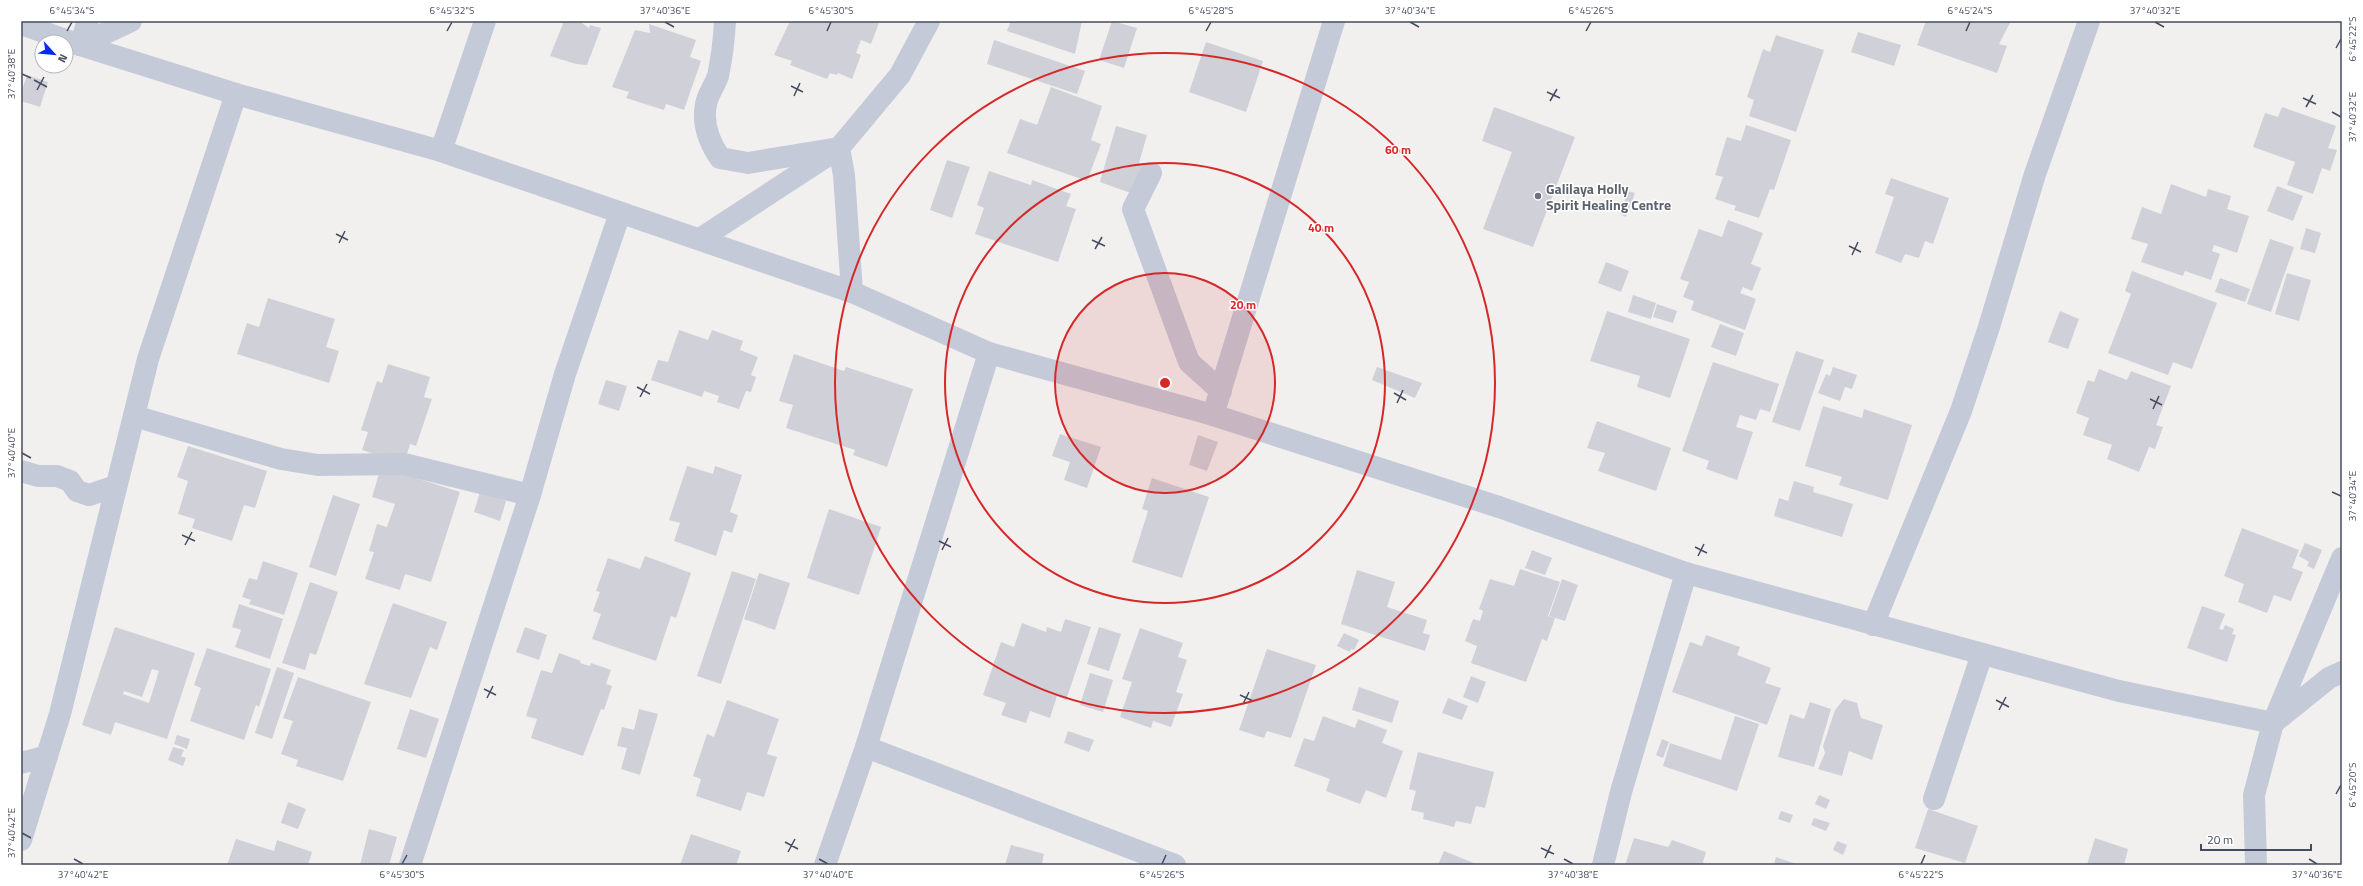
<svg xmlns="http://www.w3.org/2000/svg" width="2363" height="886" font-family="'Titillium Web',sans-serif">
	<rect width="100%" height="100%" fill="#f2f0ef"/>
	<!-- building -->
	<g fill="#cfd0d8" fill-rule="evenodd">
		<path d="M564,21H579L589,28L590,25L601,28L587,65L576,64L550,56Z"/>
		<path d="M790,21H873L879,23L871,44L861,40L856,53L861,55L852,79L838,73L837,75L830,73L827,79L790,65L792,61L774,55Z"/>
		<path d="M1011,21H1082L1075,54L1007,31Z"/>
		<path d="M1112,21L1137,28L1124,68L1099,60Z"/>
		<path d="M1926,21H2011L1999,44L2007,46L1997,73L1917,45Z"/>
		<path d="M649,24L696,40L690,57L701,61L684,110L666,104L664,110L626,98L629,92L612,87L635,30L650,33Z"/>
		<path d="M1858,32L1901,45L1894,66L1851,52Z"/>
		<path d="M1776,35L1824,50L1796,132L1749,116L1754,100L1747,97L1763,49L1770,52Z"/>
		<path d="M994,40L1085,71L1077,94L987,64Z"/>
		<path d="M1206,42L1263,61L1246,112L1189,92Z"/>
		<path d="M27,75L48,82L40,107L21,101V93Z"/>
		<path d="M1051,87L1102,106L1091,140L1101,144L1087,181L1007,153L1020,119L1037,125Z"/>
		<path d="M1494,107L1575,137L1533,247L1483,229L1512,152L1482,141Z"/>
		<path d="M2282,107L2336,126L2328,148L2337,150L2330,171L2322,168L2313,194L2287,185L2295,162L2253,147L2265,113L2278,117Z"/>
		<path d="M1746,125L1791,140L1774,190L1770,189L1759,218L1734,210L1736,206L1715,199L1723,177L1715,175L1727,137L1741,141Z"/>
		<path d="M1116,126L1147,135L1139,163L1148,165L1139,196L1100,182Z"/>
		<path d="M947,160L970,167L952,218L930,210Z"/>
		<path d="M989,171L1031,185L1032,180L1071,194L1066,206L1076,209L1058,262L975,234L984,208L977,205Z"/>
		<path d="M1891,178L1949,198L1933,244L1925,241L1919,258L1905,254L1901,263L1875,253L1894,197L1885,194Z"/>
		<path d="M2171,184L2206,197L2208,189L2231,196L2227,209L2249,216L2237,253L2214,245L2212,251L2220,254L2211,280L2185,271L2183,276L2141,262L2148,244L2131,239L2142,207L2161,214Z"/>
		<path d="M2277,186L2303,196L2293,221L2267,211Z"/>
		<path d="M1628,191L1635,193L1626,217L1620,214Z"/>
		<path d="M1728,220L1763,233L1751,264L1761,268L1752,291L1743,287L1740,293L1756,299L1745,330L1691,310L1694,301L1683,297L1689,282L1680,279L1699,229L1722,237Z"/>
		<path d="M2306,228L2321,233L2315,253L2300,249Z"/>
		<path d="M2270,239L2294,247L2271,312L2247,304Z"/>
		<path d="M1606,262L1629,271L1621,292L1598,283Z"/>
		<path d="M2132,271L2217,303L2192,369L2173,362L2168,375L2108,353L2131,294L2125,291Z"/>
		<path d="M2287,273L2311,280L2299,321L2275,314Z"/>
		<path d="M2220,278L2250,289L2245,302L2215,292Z"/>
		<path d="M1633,295L1656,303L1651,319L1628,312Z"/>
		<path d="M268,298L335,319L326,347L339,351L329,383L237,354L247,323L259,327Z"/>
		<path d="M1657,304L1677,311L1673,323L1653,317Z"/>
		<path d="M1607,311L1690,339L1670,398L1637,387L1640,376L1590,361Z"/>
		<path d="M2060,311L2079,319L2068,349L2048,342Z"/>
		<path d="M1720,324L1744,333L1736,356L1711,347Z"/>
		<path d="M679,330L708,340L712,330L743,341L740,350L758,357L751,375L756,377L751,392L746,391L739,409L717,402L719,396L704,391L702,397L651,380L658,360L668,362Z"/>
		<path d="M1796,351L1824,360L1800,431L1772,422Z"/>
		<path d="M794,354L844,371L846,367L913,389L887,467L853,455L855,450L786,428L793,405L779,401Z"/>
		<path d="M1713,362L1779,384L1770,412L1760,409L1756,420L1740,415L1736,427L1753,432L1737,480L1706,469L1709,461L1682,451Z"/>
		<path d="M388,364L430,377L424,397L432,399L416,446L410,444L404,464L362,450L368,432L361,430L377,381L382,383Z"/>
		<path d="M1377,367L1422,383L1415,398L1372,380Z"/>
		<path d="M1833,367L1857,375L1852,389L1845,387L1840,401L1818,393L1826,374L1830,376Z"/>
		<path d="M2099,369L2127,380L2131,371L2171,386L2156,425L2163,427L2155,449L2149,447L2139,472L2107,459L2112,445L2083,435L2089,418L2076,413L2088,380L2094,382Z"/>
		<path d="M606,380L627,386L619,411L598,404Z"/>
		<path d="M1823,406L1862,418L1864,409L1912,425L1888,500L1839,485L1842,477L1805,466Z"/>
		<path d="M1597,421L1671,448L1656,491L1598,471L1605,453L1587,448Z"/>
		<path d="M1060,434L1101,447L1087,488L1064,480L1070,462L1052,456Z"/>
		<path d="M1198,435L1218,442L1207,471L1189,465Z"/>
		<path d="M188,446L267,471L255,508L244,505L232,541L192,528L195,519L178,514L188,481L177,477Z"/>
		<path d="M687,466L713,474L715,466L742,475L730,512L738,515L732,533L724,530L716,556L674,541L680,523L669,520Z"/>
		<path d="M381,467L460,492L431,582L405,574L400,590L365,579L374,552L369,551L377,524L387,527L395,504L372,497Z"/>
		<path d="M1152,478L1209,497L1182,578L1132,562L1148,511L1142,509Z"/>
		<path d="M1794,481L1814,487L1813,492L1853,504L1842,537L1774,516L1779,498L1788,501Z"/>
		<path d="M480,492L506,501L500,521L474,512Z"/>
		<path d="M333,495L360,504L336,576L309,567Z"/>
		<path d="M829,509L881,527L859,595L807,578Z"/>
		<path d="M2242,528L2299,550L2292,568L2303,572L2291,601L2274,595L2267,613L2238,602L2244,584L2224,576Z"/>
		<path d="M2305,543L2322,550L2314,569L2307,566L2309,562L2299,556Z"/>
		<path d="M1532,550L1552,558L1545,575L1525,568Z"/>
		<path d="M645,556L691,573L676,618L671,616L656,661L592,639L601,614L593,611L600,592L596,591L608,558L640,569Z"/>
		<path d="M263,561L298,573L284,615L249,604L251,600L242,597L249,578L257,580Z"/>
		<path d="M1520,569L1560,582L1548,616L1555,618L1547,641L1542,639L1526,682L1471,663L1477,646L1465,641L1473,619L1480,621L1483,611L1479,609L1490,579L1514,586Z"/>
		<path d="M1357,570L1395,582L1387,607L1427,620L1423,633L1430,635L1425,651L1341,624Z"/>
		<path d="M732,571L756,579L721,684L697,676Z"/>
		<path d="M759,573L790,583L775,630L744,619Z"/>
		<path d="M1562,579L1578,585L1565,621L1549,616Z"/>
		<path d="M310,582L338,592L316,655L310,653L305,670L282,663Z"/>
		<path d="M393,603L447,622L437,650L430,647L411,698L364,684Z"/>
		<path d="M239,604L283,619L270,659L235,647L241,630L232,627Z"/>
		<path d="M2202,606L2225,614L2219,629L2223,630L2225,625L2234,629L2232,634L2236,635L2227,662L2187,648Z"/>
		<path d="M1065,619L1091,627L1066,700L1057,696L1050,718L1030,711L1026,723L1001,715L1006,703L983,695L1001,642L1014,647L1022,623L1046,632L1047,627L1061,632Z"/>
		<path d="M115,627L195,653L167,739L115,722L111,735L82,725ZM152,669L159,671L149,703L123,694L124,691L142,697Z"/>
		<path d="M525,627L547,635L539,660L516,652Z"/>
		<path d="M1099,627L1121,634L1109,671L1087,664Z"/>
		<path d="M1140,628L1183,643L1178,657L1187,660L1176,692L1183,694L1171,727L1153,721L1151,728L1120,717L1132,682L1122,679Z"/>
		<path d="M1344,633L1359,640L1354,650L1351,649L1350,652L1337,646Z"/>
		<path d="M1706,635L1740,647L1737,655L1771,668L1765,683L1781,688L1767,725L1672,692L1690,642L1702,646Z"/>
		<path d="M207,648L271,669L259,707L256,705L244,740L190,721L201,688L194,685Z"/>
		<path d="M1267,649L1316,665L1291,738L1267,731L1264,738L1239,730Z"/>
		<path d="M559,653L581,661L580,663L590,666L591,663L611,670L606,684L612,686L604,710L601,709L583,756L531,738L537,719L526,716L541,670L552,673Z"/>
		<path d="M277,667L294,673L272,739L255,733Z"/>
		<path d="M1090,673L1113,680L1103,712L1080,705Z"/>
		<path d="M1471,676L1486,682L1478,703L1463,697Z"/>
		<path d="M298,677L371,702L343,781L296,766L298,760L281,754L293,721L283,718Z"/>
		<path d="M1359,687L1399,701L1392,723L1352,710Z"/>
		<path d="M1448,698L1468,706L1462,720L1442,713Z"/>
		<path d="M1844,699L1857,703L1861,718L1883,725L1872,760L1849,751L1842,776L1818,769L1825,753L1823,746L1835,710Z"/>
		<path d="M727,700L779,719L767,754L777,757L764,797L747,792L741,811L696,796L701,779L693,776L707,734L714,737Z"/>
		<path d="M1810,702L1831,709L1814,767L1778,757L1790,714L1804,719Z"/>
		<path d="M410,709L439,719L426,758L397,749Z"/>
		<path d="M639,709L658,714L640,775L621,769L627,748L617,746L622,727L634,730Z"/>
		<path d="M1323,716L1355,728L1358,719L1387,730L1382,743L1403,751L1386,798L1366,790L1360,804L1326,791L1330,779L1294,766L1304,738L1314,741Z"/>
		<path d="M1735,716L1759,724L1737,791L1663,766L1670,743L1721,760Z"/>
		<path d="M1068,731L1094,740L1089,752L1064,743Z"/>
		<path d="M177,735L190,739L187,749L174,744Z"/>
		<path d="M1662,739L1669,742L1663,758L1656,755Z"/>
		<path d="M173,747L184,750L181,756L186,758L183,766L168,760Z"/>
		<path d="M1418,752L1494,772L1485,808L1476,806L1471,824L1456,821L1454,827L1423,819L1424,813L1411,810L1416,791L1409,789Z"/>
		<path d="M1819,795L1830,800L1826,809L1815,804Z"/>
		<path d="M288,802L306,809L298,829L281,823Z"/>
		<path d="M1928,809L1978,826L1965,863L1915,848Z"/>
		<path d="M1781,811L1793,815L1790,823L1778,819Z"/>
		<path d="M1814,818L1830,823L1826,831L1811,825Z"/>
		<path d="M369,829L397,837L389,865H360Z"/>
		<path d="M691,834L741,851L736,865H680Z"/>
		<path d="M1634,838L1668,847L1672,840L1706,852L1703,862L1705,865H1625Z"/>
		<path d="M2095,838L2128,849L2124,865H2087Z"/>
		<path d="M236,839L274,851L277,840L312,852L308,865H227Z"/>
		<path d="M1837,841L1847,845L1843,855L1833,850Z"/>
		<path d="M1011,845L1044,854L1042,863L1046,865H1005Z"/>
		<path d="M1444,851L1476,864L1438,865Z"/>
		<path d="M1776,857L1799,865H1774Z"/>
	</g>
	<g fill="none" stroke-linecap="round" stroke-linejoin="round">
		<!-- minor -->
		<g stroke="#c5cad8" stroke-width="22">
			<path d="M725,21C724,40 722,57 718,76C715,85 708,94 706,104C702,124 709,142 720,158L748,163L839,148L844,175L852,292"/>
			<path d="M21,24L80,45L236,94L441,151L852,292L989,353L1213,415L1499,507L1686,573L2119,691L2273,723L2329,678L2342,672"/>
			<path d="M80,45L131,21"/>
			<path d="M80,45L88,21"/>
			<path d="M441,151L485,21"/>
			<path d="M1151,173L1133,209L1189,362L1221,391"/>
			<path d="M700,239L839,148L900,75L929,21"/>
			<path d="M1213,415L1334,21"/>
			<path d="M134,416L281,459L318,465L404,464L530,495"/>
			<path d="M21,471L38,476H57L70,481L77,491L89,495L116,486"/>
			<path d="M1873,625L1961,411L1989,327L2035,174L2089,21"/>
			<path d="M866,747L1175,865"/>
			<path d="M21,763L47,756"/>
			<path d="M1934,799L1982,654"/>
			<path d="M21,840L60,714L148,359L236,94"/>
			<path d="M410,865L530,495L565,374L620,213"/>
			<path d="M825,865L866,747L989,353"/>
			<path d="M1603,865L1621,792L1686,573"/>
			<path d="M2256,865L2254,795L2273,723L2342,558"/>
		</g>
	</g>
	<!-- ticks -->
	<path fill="none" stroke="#464c5f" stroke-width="1.5" d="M665,22L674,27M1410,22L1419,27M2155,22L2164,27M67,31L72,22M447,31L452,22M827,31L831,22M1206,31L1211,22M1586,31L1591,22M1966,31L1970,22M2336,48L2341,39M22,74L31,78M34,80L47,87M791,86L803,92M37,90L44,77M1547,92L1560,98M794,96L800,83M2303,98L2316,104M1550,101L1557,89M2306,107L2313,95M2332,112L2341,117M336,234L348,240M1092,240L1105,246M339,243L345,231M1849,246L1861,252M1095,249L1102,237M1852,255L1858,242M637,387L650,394M1394,393L1406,400M640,397L647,384M2150,399L2162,405M1397,403L1403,390M2153,409L2159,396M22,453L31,458M2332,492L2341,496M182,535L195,541M939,541L951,547M185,545L192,532M1695,547L1707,553M942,550L948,538M1698,556L1704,544M484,689L496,695M1240,695L1253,701M487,698L493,686M1996,700L2009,707M1243,704L1249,692M1999,710L2006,697M2336,794L2341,785M22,833L31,838M785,842L798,849M1541,848L1554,854M788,852L795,839M1545,858L1551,845M74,859L83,864M819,859L828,864M1564,859L1573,864M2309,859L2317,864M402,864L407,855M1162,864L1166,855M1921,864L1925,855"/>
	<!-- distance rings -->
	<circle cx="1165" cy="383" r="110" fill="#d62828" fill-opacity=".12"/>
	<g fill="none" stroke="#d62828" stroke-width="2">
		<circle cx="1165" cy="383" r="110"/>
		<circle cx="1165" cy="383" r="220"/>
		<circle cx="1165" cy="383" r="330"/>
	</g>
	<!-- markers -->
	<circle fill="#6b7280" stroke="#fff" stroke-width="1.5" cx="1538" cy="196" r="4"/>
	<g text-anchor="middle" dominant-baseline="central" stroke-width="3" stroke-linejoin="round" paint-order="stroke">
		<!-- worship labels -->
		<g font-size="14" font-weight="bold" fill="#5b616d" stroke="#fff" text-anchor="start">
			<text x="1546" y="188">Galilaya Holly<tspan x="1546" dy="16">Spirit Healing Centre</tspan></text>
		</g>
	</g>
	<circle cx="1165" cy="383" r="6" fill="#d62828" stroke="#fff" stroke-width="2"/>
	<g font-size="12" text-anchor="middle" font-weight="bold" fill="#d62828" stroke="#fff" stroke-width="3" stroke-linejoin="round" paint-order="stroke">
		<text x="1398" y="154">60 m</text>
		<text x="1321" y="232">40 m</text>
		<text x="1243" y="309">20 m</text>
	</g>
	<!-- border -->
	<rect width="2363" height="886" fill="none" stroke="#ffffff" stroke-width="44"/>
	<!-- north arrow -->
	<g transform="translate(54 54) rotate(117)"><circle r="19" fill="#ffffff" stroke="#b5b7bf"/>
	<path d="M0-3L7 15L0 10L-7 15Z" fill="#072bf4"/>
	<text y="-6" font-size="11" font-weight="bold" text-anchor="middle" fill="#464c5f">N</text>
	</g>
	<!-- scale -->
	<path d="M2201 844v6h110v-6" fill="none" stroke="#464c5f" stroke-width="2"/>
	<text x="2207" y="844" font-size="12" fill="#464c5f" stroke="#ffffff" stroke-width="3" paint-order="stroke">20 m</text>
	<rect x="22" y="22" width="2319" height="842" fill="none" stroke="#464c5f" stroke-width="1.5"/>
	<g font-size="10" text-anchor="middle" fill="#464c5f">
		<text x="72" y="14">6°45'34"S</text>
		<text x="452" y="14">6°45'32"S</text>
		<text x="665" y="14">37°40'36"E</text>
		<text x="831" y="14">6°45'30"S</text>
		<text x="1211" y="14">6°45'28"S</text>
		<text x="1410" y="14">37°40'34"E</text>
		<text x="1591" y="14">6°45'26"S</text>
		<text x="1970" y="14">6°45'24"S</text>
		<text x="2155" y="14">37°40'32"E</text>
		<text transform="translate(2352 39) rotate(-90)" y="4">6°45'22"S</text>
		<text transform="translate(11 74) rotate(-90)" y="4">37°40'38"E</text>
		<text transform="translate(2352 117) rotate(-90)" y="4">37°40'32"E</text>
		<text transform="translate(11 453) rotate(-90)" y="4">37°40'40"E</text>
		<text transform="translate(2352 496) rotate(-90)" y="4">37°40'34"E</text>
		<text transform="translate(2352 785) rotate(-90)" y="4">6°45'20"S</text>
		<text transform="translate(11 833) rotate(-90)" y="4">37°40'42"E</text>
		<text x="83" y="878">37°40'42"E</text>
		<text x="402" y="878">6°45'30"S</text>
		<text x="828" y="878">37°40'40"E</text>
		<text x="1162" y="878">6°45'26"S</text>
		<text x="1573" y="878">37°40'38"E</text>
		<text x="1921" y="878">6°45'22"S</text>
		<text x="2317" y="878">37°40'36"E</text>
	</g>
</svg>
